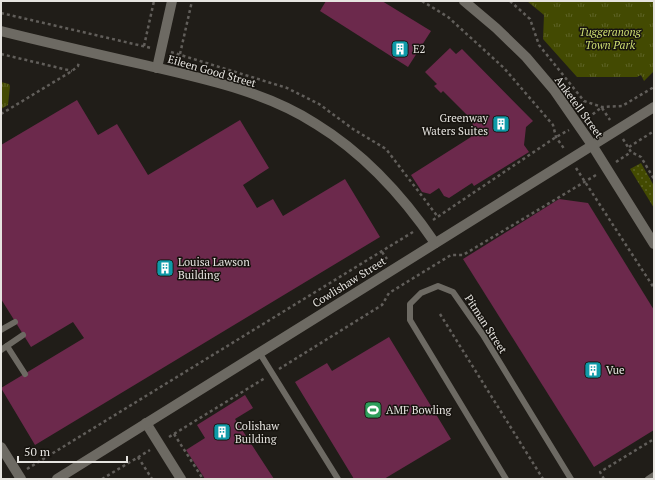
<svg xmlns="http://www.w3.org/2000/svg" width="655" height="480" font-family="'PT Serif',serif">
	<defs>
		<pattern id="grass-dots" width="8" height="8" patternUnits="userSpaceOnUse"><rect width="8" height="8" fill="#434a02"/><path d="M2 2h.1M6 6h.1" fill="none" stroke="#5e6427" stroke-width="1.8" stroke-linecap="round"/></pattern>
		<pattern id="park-tufts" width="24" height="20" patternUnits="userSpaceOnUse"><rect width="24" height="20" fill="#434a02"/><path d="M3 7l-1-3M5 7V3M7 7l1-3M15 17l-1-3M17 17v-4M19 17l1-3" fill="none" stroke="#5e6427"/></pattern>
	</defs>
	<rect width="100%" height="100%" fill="#201d18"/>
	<!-- grass -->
	<path fill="url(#grass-dots)" d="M641,163L654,186V208L630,169Z"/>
	<!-- park -->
	<g fill="url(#park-tufts)">
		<path d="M527,1H654V71L644,81L641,75L637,77H577L543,39L544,15Z"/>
		<path d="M1,82L9,84L10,86L8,105L1,109Z"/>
	</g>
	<!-- building -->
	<g fill="#6c294c">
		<path d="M326,1H382L431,31L408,67L320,11Z"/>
		<path d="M450,48L456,54L462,49L533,121L526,127L524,145L529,152L474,186L472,183L449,198L444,196L439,188L430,194L422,192L411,175L471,137L473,121L443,91L441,93L434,86L437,84L425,72Z"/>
		<path d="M77,100L98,135L117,124L148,175L240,120L269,168L243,185L257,208L273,199L283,216L345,179L380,237L35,445L1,388L84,338L73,322L31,347L1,299V145Z"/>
		<path d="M559,199L588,203L654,310V430L594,467L463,259Z"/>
		<path d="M389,337L451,439L384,479H354L295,382L327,363L332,371Z"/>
		<path d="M245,395L253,408L235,419L274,479H205L186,450L205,438L197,425Z"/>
	</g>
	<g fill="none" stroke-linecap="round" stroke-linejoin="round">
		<!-- path -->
		<g stroke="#615e5a" stroke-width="2.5" stroke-dasharray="3 3" stroke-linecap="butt">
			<path d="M422,1L448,17L504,68L553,125L556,137L565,150"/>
			<path d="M510,1L530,19L539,45L584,101L602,107L622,106L654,87"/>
			<path d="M1,13L151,48"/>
			<path d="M144,46L154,1"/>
			<path d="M171,52L287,88L319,104L353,129L386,149L438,217"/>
			<path d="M1,54L72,71"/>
			<path d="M180,54L192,1"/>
			<path d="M602,108L610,120"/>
			<path d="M1,114L72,71L78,66L79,61"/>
			<path d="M588,118L602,107"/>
			<path d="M623,139L631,152L641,157L654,179"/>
			<path d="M629,147L654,131"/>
			<path d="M616,162L631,152"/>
			<path d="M576,168L654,288"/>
			<path d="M433,220L556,137L569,130"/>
			<path d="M382,252L387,259"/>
			<path d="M440,314L543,479"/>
			<path d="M279,369L382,305L389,293L451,255H463L596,175"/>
			<path d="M174,434L203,479"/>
			<path d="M169,437L265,378"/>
			<path d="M138,457L152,479"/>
			<path d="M27,469L413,232"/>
			<path d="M102,479L150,450"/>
			<path d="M604,479L600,472L654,439"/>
		</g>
		<!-- service -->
		<g stroke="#6d6a63" stroke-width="6">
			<path d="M1,330L15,322"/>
			<path d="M7,346L25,374"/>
			<path d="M1,350L23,335"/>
			<path d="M259,352L338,479"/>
			<path d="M506,479L410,320V304L421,293L438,286L453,292L483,335L571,479"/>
			<path d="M648,479L654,475"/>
		</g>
		<!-- minor -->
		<g stroke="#6d6a63" stroke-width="10">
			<path d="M1,31C49,43 97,54 145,65C204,79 265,91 316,124C365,154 403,196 435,243"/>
			<path d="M157,68L172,1"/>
			<path d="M146,423L181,479"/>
			<path d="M1,447L21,479"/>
			<path d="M57,479L654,107"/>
		</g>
		<!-- tertiary -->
		<path stroke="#6d6a63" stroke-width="10" d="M464,1L496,28L526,57L554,90L592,145L654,244"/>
	</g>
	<!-- icons -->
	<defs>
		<g id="building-square" transform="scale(0.9)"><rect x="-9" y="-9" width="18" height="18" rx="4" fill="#0f9aa8" stroke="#17140f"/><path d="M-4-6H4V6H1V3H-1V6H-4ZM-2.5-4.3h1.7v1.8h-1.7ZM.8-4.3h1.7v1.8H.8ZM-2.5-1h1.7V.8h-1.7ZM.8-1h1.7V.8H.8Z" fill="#fff"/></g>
		<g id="stadium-square" transform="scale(0.9)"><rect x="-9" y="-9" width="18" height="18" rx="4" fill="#2e9e5b" stroke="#17140f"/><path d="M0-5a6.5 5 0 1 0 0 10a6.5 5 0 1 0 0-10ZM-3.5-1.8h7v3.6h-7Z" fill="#fff"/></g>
	</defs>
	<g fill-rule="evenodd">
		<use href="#building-square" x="400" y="49"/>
		<use href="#building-square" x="501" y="124"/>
		<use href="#building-square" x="165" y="268"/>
		<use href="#building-square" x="593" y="370"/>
		<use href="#stadium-square" x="373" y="410"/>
		<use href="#building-square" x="222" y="432"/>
	</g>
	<g text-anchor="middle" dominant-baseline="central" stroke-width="3" stroke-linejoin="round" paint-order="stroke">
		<!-- park labels -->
		<g font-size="11" font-style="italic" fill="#cede72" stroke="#17140f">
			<text x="610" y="32">Tuggeranong<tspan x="610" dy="13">Town Park</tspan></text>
		</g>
		<!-- poi labels -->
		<g font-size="11" fill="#e6e4e0" stroke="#17140f" text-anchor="start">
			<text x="413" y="49">E2</text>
			<text x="488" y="118" text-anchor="end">Greenway<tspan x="488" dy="13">Waters Suites</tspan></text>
			<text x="178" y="262">Louisa Lawson<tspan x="178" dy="13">Building</tspan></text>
			<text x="606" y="370">Vue</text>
			<text x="386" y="410">AMF Bowling</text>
			<text x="235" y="426">Colishaw<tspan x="235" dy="13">Building</tspan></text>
		</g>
		<!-- street labels -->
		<g font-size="11" fill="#e6e4e0" stroke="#17140f">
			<text transform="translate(212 71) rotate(16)">Eileen Good Street</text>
			<text transform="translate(579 107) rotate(54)">Anketell Street</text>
			<text transform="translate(349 282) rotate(-32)">Cowlishaw Street</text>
			<text transform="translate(486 324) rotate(57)">Pitman Street</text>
		</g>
	</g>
	<!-- border -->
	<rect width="655" height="480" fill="none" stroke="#e6e4e0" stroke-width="4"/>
	<!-- scale -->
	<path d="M18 456v6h109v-6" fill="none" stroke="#e6e4e0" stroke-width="2"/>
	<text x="24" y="456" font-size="12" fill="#e6e4e0" stroke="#17140f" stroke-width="3" paint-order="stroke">50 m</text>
</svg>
